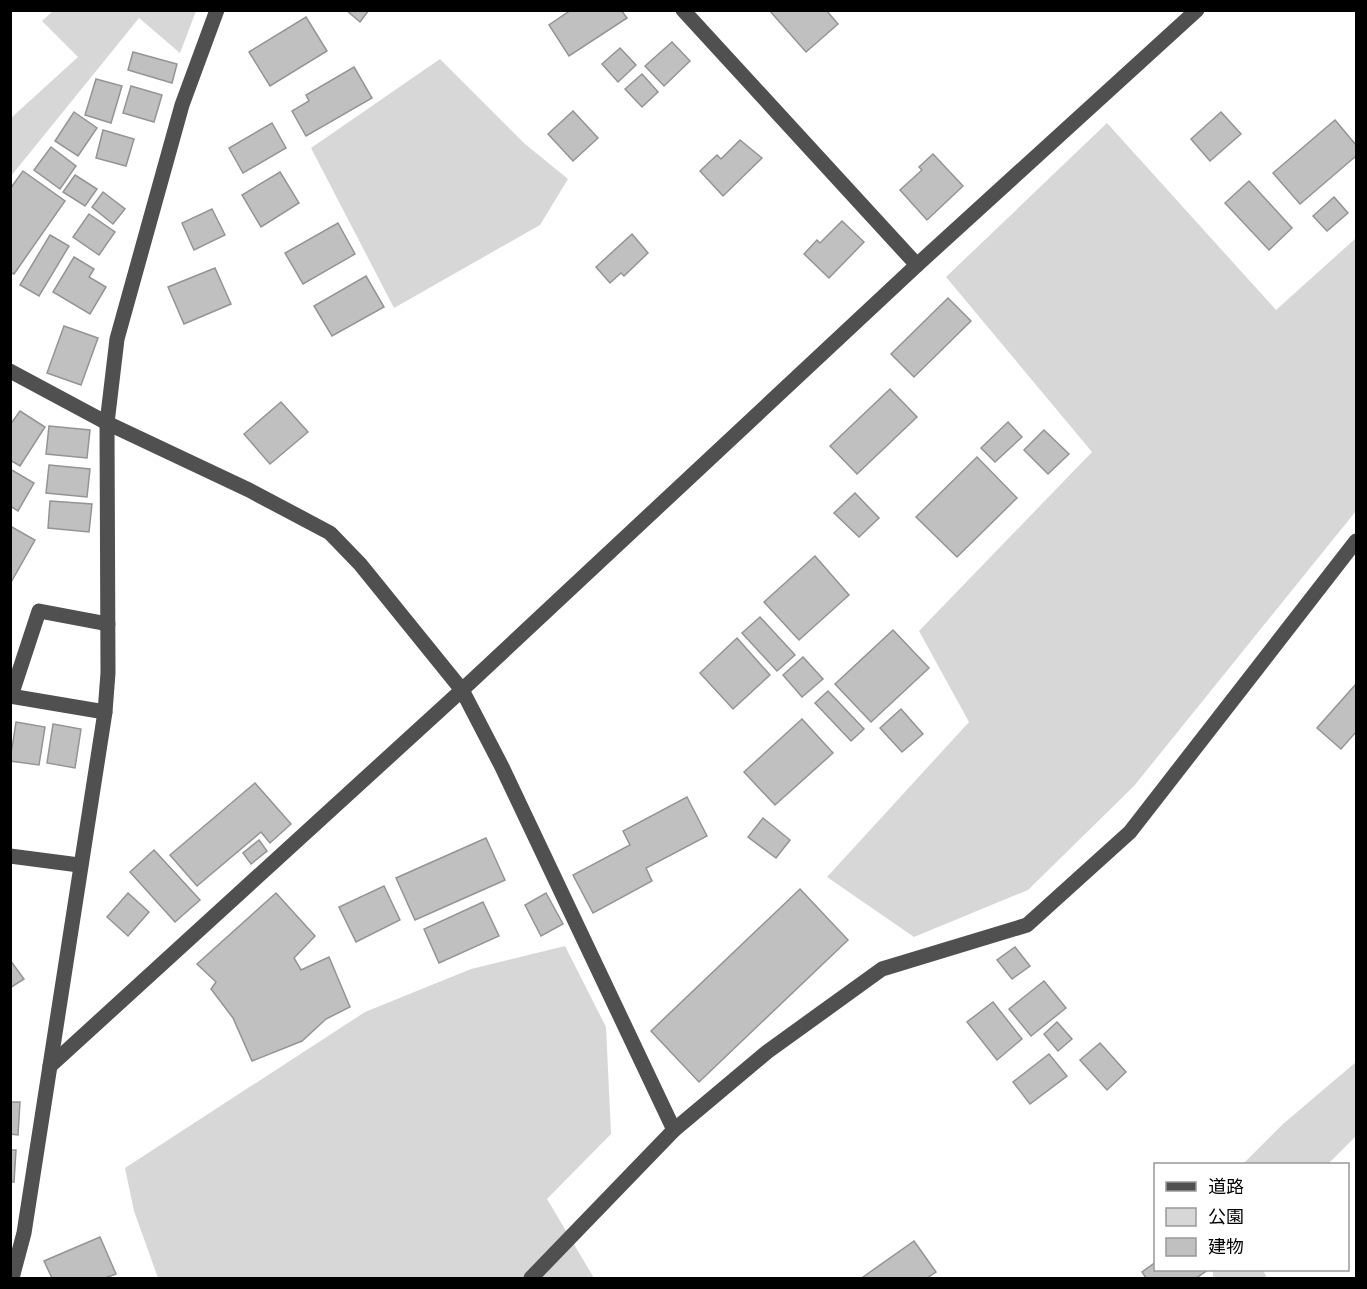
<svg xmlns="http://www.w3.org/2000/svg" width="1367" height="1289" font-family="'PT Sans Narrow','Noto Sans JP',sans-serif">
	<rect width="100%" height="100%" fill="#fff"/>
	<!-- green -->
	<g fill="#d7d7d7">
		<path d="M53,11H196L180,53L139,18L11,176V118L78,57L42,21Z"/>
		<path d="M440,59L525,144L568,179L540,225L394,308L311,148Z"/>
		<path d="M1107,123L1276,310L1356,238V511L1134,786L1028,890L914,937L827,877L969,722L919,631L1092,452L946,277Z"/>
		<path d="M565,946L606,1027L611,1134L547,1199L594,1278H158L134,1211L125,1168L365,1012L471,969Z"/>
		<path d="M1356,1062V1136L1328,1164H1243L1283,1124Z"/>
		<path d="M1213,1270H1263L1267,1278H1213Z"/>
	</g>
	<!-- building -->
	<g fill="#c0c0c0" stroke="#949494" stroke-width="1.5">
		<path d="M346,10H369L360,22Z"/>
		<path d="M571,10H621L627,18L569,56L549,25Z"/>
		<path d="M769,10H826L838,24L806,52Z"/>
		<path d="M306,17L327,51L270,86L249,52Z"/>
		<path d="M672,42L690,61L664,86L645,66Z"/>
		<path d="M620,48L636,65L618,82L602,64Z"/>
		<path d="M133,52L177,64L172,83L128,70Z"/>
		<path d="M354,67L372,98L306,136L292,111L309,101L306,95Z"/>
		<path d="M642,74L658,92L642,107L625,89Z"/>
		<path d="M96,79L122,86L111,123L85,115Z"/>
		<path d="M131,86L162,95L154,122L123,113Z"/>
		<path d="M573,111L598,138L573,161L548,134Z"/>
		<path d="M74,112L97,128L78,156L55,141Z"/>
		<path d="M1221,112L1241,134L1210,161L1191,139Z"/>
		<path d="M1335,120L1356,145V156L1300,204L1273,173Z"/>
		<path d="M272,123L286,148L243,173L229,148Z"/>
		<path d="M103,130L134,139L126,166L96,158Z"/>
		<path d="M740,140L762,158L723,196L700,171L717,155L721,159Z"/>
		<path d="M51,147L76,166L60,189L34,170Z"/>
		<path d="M933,154L963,186L927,220L900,190L922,170L919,167Z"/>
		<path d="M23,171L65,201L14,274L10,272V189Z"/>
		<path d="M280,172L299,203L261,227L242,195Z"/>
		<path d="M75,175L97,189L85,206L63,192Z"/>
		<path d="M1249,181L1292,228L1269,250L1225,203Z"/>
		<path d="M103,192L125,209L113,224L92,207Z"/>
		<path d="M1334,197L1348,213L1327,231L1313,216Z"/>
		<path d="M212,209L225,235L194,250L182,223Z"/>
		<path d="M89,214L115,232L99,255L73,237Z"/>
		<path d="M842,221L864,242L829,278L804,254L817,240L820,243Z"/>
		<path d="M338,223L355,254L303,284L285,253Z"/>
		<path d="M632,234L648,253L624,276L621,273L610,283L596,267Z"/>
		<path d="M50,235L69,246L39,296L20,285Z"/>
		<path d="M74,257L94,269L89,277L106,287L90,314L53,292Z"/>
		<path d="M215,268L231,304L184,324L168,287Z"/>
		<path d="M366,276L384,307L332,336L314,306Z"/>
		<path d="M948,298L971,321L914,377L891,354Z"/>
		<path d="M64,326L98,338L81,385L47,373Z"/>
		<path d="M890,389L917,417L857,474L830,446Z"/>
		<path d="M281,402L308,432L270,464L244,434Z"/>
		<path d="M20,411L45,427L20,466L10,460V425Z"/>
		<path d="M1008,422L1022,437L995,462L981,448Z"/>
		<path d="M49,426L90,430L87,458L46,454Z"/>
		<path d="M1044,430L1069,454L1048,474L1024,450Z"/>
		<path d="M977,457L1017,498L957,557L916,517Z"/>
		<path d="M49,465L90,469L87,497L46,493Z"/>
		<path d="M10,469L34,483L18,511L10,506Z"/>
		<path d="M855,493L879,518L859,537L834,513Z"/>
		<path d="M50,501L92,504L89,532L48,528Z"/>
		<path d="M10,526L35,540L10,584Z"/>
		<path d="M815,556L849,595L799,640L764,602Z"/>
		<path d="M760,617L795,655L777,671L742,633Z"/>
		<path d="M893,630L929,668L871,722L835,684Z"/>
		<path d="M737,638L770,675L733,709L700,673Z"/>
		<path d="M803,657L823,679L802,697L783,675Z"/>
		<path d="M1356,684V732L1341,749L1317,728Z"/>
		<path d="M828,691L864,729L851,741L815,703Z"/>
		<path d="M901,709L923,734L902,752L880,728Z"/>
		<path d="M802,719L833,753L775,805L744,772Z"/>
		<path d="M16,722L45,727L39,765L10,761Z"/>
		<path d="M53,724L81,729L75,768L47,763Z"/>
		<path d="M255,783L291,824L270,843L261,832L197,886L170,855Z"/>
		<path d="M687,797L707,836L646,868L652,881L593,913L573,875L630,845L623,831Z"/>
		<path d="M763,818L790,840L776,858L748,837Z"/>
		<path d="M486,838L505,880L415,920L396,878Z"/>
		<path d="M259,840L267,851L251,864L243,853Z"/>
		<path d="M154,850L200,900L175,922L130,872Z"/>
		<path d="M384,886L400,920L356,942L339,907Z"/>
		<path d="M800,889L848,940L699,1082L651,1031Z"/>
		<path d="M128,893L149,912L128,936L107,917Z"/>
		<path d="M276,893L315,936L294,958L301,970L329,957L350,1007L326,1019L302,1041L252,1061L233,1018L211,989L216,982L197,964Z"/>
		<path d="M546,893L563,924L541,936L525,905Z"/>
		<path d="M483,902L499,936L439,963L424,929Z"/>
		<path d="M1015,947L1030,966L1012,979L997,960Z"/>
		<path d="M10,960L24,979L10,988Z"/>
		<path d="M1044,981L1066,1008L1031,1036L1009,1009Z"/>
		<path d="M993,1002L1022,1039L997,1060L967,1022Z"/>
		<path d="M1057,1022L1072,1039L1058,1051L1044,1034Z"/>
		<path d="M1100,1043L1126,1072L1107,1090L1080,1060Z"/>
		<path d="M1049,1054L1067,1076L1030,1104L1013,1082Z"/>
		<path d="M10,1102H20L18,1135L10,1134Z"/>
		<path d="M10,1150H16L14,1182H10Z"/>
		<path d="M100,1237L116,1274L105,1278H52L44,1261Z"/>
		<path d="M914,1241L936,1272L927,1278H864L863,1277Z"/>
		<path d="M1156,1262V1270H1208L1196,1278H1146L1142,1272Z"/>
	</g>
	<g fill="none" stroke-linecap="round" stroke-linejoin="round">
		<!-- minor -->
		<g stroke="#505050" stroke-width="15">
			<path d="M683,10L917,265"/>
			<path d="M10,371L107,423L249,490L330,533L360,564L462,690L502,767L674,1130"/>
			<path d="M10,696L105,712"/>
			<path d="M11,696L39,611L108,624"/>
			<path d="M10,856L79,865"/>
			<path d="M50,1066L462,690L917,265L1197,10"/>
			<path d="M12,1278L24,1233L105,712L108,673L107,423L117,339L182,105L217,10"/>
			<path d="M531,1278L674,1130L767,1052L882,969L1027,925L1130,832L1356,541"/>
		</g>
	</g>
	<!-- border -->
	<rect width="1367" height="1289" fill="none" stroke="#000000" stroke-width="24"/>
	<!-- legend -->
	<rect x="1154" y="1163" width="195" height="108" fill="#ffffff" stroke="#999999" stroke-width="1.5"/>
	<rect x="1166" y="1182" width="30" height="9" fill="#505050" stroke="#999999" stroke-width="1.5"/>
	<text x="1208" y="1193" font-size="18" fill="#000000">道路</text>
	<rect x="1166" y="1208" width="30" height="18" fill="#d7d7d7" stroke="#999999" stroke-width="1.5"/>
	<text x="1208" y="1223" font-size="18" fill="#000000">公園</text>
	<rect x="1166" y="1238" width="30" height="18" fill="#c0c0c0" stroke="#999999" stroke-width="1.5"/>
	<text x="1208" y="1253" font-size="18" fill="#000000">建物</text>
</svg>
